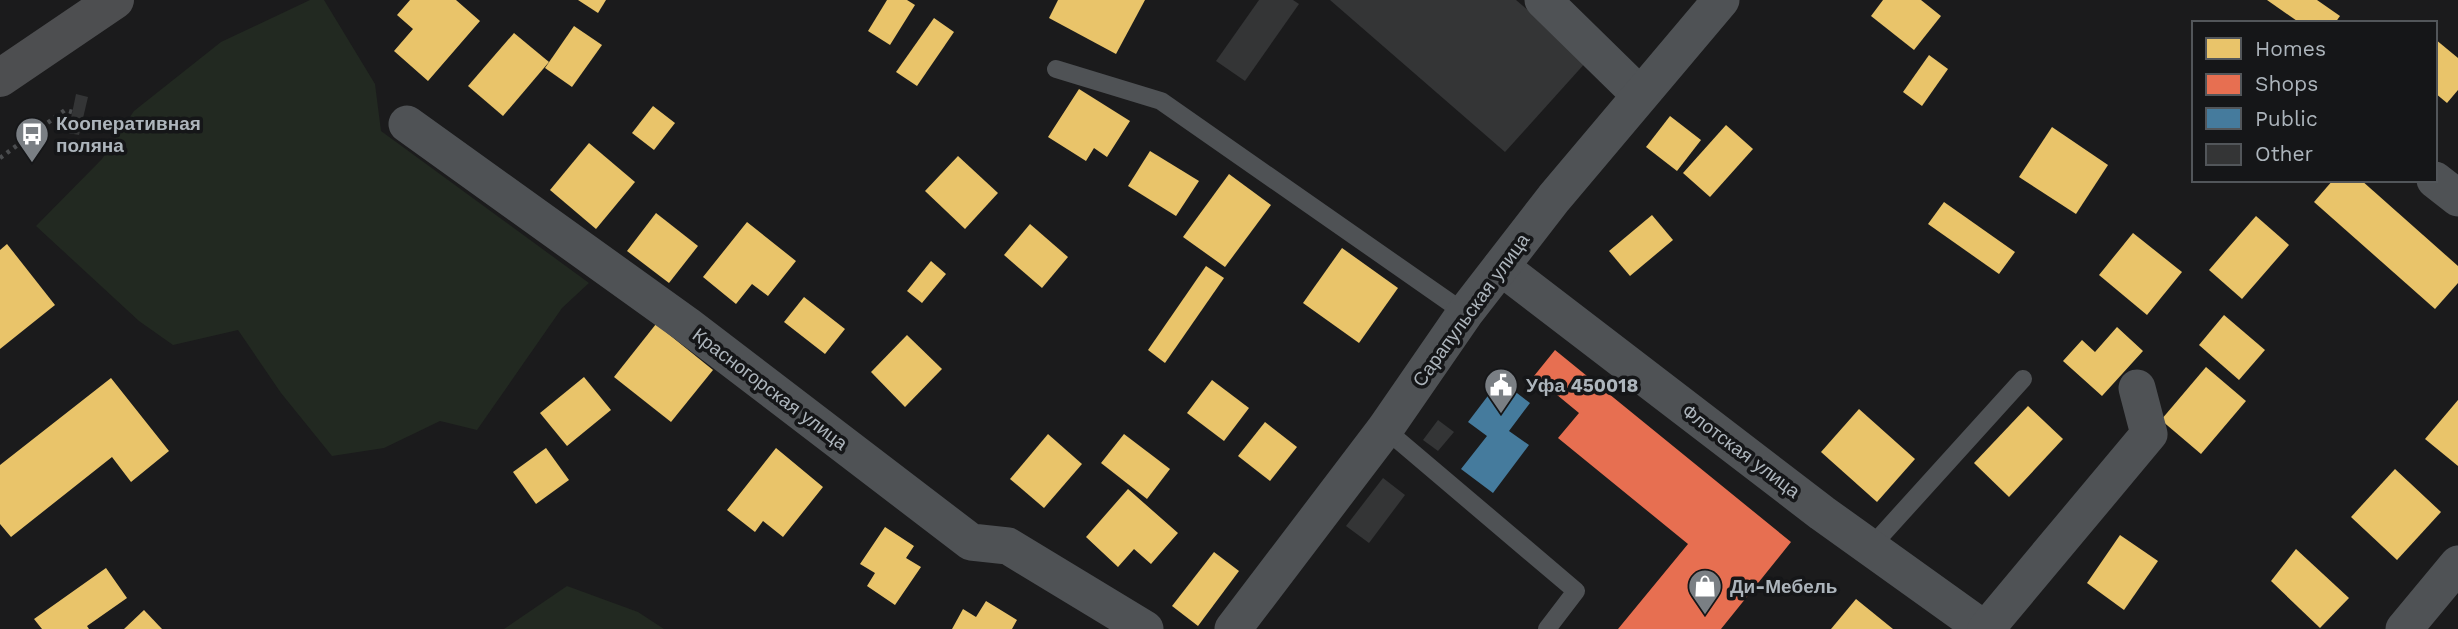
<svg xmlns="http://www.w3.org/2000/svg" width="2458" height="629" font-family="'Work Sans',sans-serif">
	<rect width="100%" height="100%" fill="#1b1b1c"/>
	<!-- green -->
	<g fill="#222921">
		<path d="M310,0H324L375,84L381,131L589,283L562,308L477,430L440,421L384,448L332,456L281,393L238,330L173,345L139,321L36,226L102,159L134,111L221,42Z"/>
		<path d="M567,586L638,612L664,629H504Z"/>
	</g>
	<!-- homes -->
	<g fill="#e9c46a">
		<path d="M410,0H456L480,21L428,81L394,51L413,29L397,15Z"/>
		<path d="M578,0H606L598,13Z"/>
		<path d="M887,0H907L915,5L890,45L868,31Z"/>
		<path d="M1058,0H1145L1116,54L1049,18Z"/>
		<path d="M1883,0H1921L1941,16L1914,50L1871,16Z"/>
		<path d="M2267,0H2317L2340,16L2335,23H2300Z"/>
		<path d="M934,18L954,32L917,86L896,72Z"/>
		<path d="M574,26L602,45L572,87L545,68Z"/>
		<path d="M514,33L549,62L503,116L468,86Z"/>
		<path d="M2435,39L2458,58V90L2447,103L2435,93Z"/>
		<path d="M1929,55L1948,69L1922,106L1903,92Z"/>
		<path d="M1079,89L1130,121L1107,157L1094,148L1086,161L1048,137Z"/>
		<path d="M653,106L675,123L654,150L632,133Z"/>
		<path d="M1670,116L1701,140L1677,171L1646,147Z"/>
		<path d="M1726,125L1753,149L1710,197L1683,173Z"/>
		<path d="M2052,127L2108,165L2076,214L2019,177Z"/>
		<path d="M589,143L635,182L596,229L550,190Z"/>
		<path d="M1150,151L1199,181L1176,216L1128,186Z"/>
		<path d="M958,156L998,193L965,229L925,191Z"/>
		<path d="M1229,174L1271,205L1225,267L1183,237Z"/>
		<path d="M2333,180H2361L2458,266V283L2435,309L2314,202Z"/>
		<path d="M1944,202L2015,252L1999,274L1928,224Z"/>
		<path d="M656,213L698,246L669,283L627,251Z"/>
		<path d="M1652,215L1673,240L1630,276L1609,251Z"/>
		<path d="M2256,216L2289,245L2242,299L2209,270Z"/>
		<path d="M747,222L796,261L768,296L752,284L736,304L703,277Z"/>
		<path d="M1030,224L1068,257L1042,288L1004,255Z"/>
		<path d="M2133,233L2182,272L2147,315L2099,275Z"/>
		<path d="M7,244L55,305L0,349V250Z"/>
		<path d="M1342,248L1398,288L1359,343L1303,303Z"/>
		<path d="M931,261L946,274L922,303L907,291Z"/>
		<path d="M1206,266L1224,278L1165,363L1148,350Z"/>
		<path d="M804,297L845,329L825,354L784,322Z"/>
		<path d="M2224,315L2265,350L2239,380L2199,345Z"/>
		<path d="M656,324L713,370L671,422L614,377Z"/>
		<path d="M2117,327L2143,351L2102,396L2063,361L2082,340L2095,352Z"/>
		<path d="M907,335L942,369L905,407L871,372Z"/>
		<path d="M2206,367L2246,401L2201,454L2161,420Z"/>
		<path d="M584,377L611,410L567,446L540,413Z"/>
		<path d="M111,378L169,451L131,482L112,457L11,537L0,524V465Z"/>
		<path d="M1212,380L1249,408L1224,441L1187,413Z"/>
		<path d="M2458,400V466L2425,439Z"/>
		<path d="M2028,406L2063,439L2009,497L1974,463Z"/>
		<path d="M1859,409L1915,459L1877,502L1821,452Z"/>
		<path d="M1265,422L1297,447L1270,481L1238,456Z"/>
		<path d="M1048,434L1082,464L1044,508L1010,479Z"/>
		<path d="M1124,434L1170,469L1147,499L1101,463Z"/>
		<path d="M546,448L569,480L536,504L513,472Z"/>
		<path d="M776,448L823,487L783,537L763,521L755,532L727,510Z"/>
		<path d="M2395,469L2441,512L2397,560L2351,517Z"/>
		<path d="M1128,489L1178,533L1151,564L1134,549L1118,567L1086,537Z"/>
		<path d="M885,527L914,546L906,558L921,567L895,605L867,586L875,573L860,564Z"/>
		<path d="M2120,535L2158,561L2124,610L2087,583Z"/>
		<path d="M2296,549L2349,598L2320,628L2271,581Z"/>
		<path d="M1214,552L1239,571L1198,626L1172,606Z"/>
		<path d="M106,568L127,598L87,626L89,629H42L34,619Z"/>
		<path d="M1856,599L1893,629H1831Z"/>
		<path d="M986,601L1017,620L1012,629H952L963,609L976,617Z"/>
		<path d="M144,610L162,629H124Z"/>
	</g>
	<!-- shops -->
	<path fill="#e76f51" d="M1555,350L1791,542L1721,629H1618L1688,544L1558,438L1579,413L1534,376Z"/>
	<!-- public -->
	<path fill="#457b9d" d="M1500,380L1530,403L1509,431L1529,445L1493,493L1461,469L1487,436L1468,422Z"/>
	<!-- building -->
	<g fill="#343536">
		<path d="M1259,0H1293L1299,4L1245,81L1216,61Z"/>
		<path d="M1330,0H1516L1587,61L1505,152Z"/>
		<path d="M76,94L88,97L79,135L68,133Z"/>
		<path d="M1438,420L1454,432L1438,451L1423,440Z"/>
		<path d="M1383,478L1405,495L1369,543L1346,526Z"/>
	</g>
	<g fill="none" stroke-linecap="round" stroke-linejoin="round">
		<!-- path -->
		<path stroke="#4b4d4f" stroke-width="4.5" stroke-dasharray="3.5 5" stroke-linecap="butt" d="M0,158L65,110L72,112"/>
		<!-- lane -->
		<g stroke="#4f5255" stroke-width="18">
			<path d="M1056,69L1161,101L1465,313"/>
			<path d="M1385,429L1576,591L1547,629"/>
			<path d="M1869,549L2023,379"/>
		</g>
		<!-- street -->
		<g stroke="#4f5255" stroke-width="37">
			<path d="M1543,0L1640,95"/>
			<path d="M407,124L687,325L971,542L1008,546L1145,629"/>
			<path d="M2435,180L2458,198"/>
			<path d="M1501,267L1822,513L1984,629"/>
			<path d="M1233,629L1385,429L1465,313L1554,198L1721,0"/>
			<path d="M1986,629L2149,434L2137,388"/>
			<path d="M2404,629L2458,564"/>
		</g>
		<!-- primary -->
		<path stroke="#4d4e50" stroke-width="38" d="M0,78L115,0"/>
	</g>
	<!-- icons -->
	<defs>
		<g id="bus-pin" transform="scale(1.75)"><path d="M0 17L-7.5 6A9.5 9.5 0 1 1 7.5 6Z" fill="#7a7f84" stroke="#151618"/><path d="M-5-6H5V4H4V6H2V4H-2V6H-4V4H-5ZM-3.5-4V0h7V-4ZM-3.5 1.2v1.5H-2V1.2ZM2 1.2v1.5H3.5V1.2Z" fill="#fff"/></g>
		<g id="civic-pin" transform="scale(1.75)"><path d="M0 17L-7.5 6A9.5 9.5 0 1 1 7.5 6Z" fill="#7a7f84" stroke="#151618"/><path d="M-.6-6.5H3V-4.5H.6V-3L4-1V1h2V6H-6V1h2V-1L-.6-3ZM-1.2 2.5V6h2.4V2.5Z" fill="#fff"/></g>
		<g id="shop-pin" transform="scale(1.75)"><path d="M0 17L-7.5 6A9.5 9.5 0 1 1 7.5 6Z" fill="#7a7f84" stroke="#151618"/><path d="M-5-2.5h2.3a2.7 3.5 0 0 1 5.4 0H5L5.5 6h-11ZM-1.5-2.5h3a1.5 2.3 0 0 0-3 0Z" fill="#fff"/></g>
	</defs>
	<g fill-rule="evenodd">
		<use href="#bus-pin" x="32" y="134"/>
		<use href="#civic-pin" x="1501" y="385"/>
		<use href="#shop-pin" x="1705" y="586"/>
	</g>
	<g text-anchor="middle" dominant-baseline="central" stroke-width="7" stroke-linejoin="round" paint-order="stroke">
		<!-- poi labels -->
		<g font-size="19" font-weight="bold" fill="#adb5bc" stroke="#151618" text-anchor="start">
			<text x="56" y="123">Кооперативная<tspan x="56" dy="22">поляна</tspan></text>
			<text x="1526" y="385">Уфа 450018</text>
			<text x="1730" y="586">Ди-Мебель</text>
		</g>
		<!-- street labels -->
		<g font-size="19" fill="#adb5bc" stroke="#151618">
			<text transform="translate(1471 310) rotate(-54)">Сарапульская улица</text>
			<text transform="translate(770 389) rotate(37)">Красногорская улица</text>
			<text transform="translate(1741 451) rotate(37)">Флотская улица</text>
		</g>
	</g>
	<!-- legend -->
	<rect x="2192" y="21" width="245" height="161" fill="#151618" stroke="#52565a" stroke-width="2"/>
	<rect x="2206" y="38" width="35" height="21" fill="#e9c46a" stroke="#52565a" stroke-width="2"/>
	<text x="2255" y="56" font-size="21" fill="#adb5bc">Homes</text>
	<rect x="2206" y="74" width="35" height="21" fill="#e76f51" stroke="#52565a" stroke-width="2"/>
	<text x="2255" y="91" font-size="21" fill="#adb5bc">Shops</text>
	<rect x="2206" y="108" width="35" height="21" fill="#457b9d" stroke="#52565a" stroke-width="2"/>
	<text x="2255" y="126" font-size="21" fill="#adb5bc">Public</text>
	<rect x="2206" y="144" width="35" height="21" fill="#343536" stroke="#52565a" stroke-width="2"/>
	<text x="2255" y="161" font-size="21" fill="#adb5bc">Other</text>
</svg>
